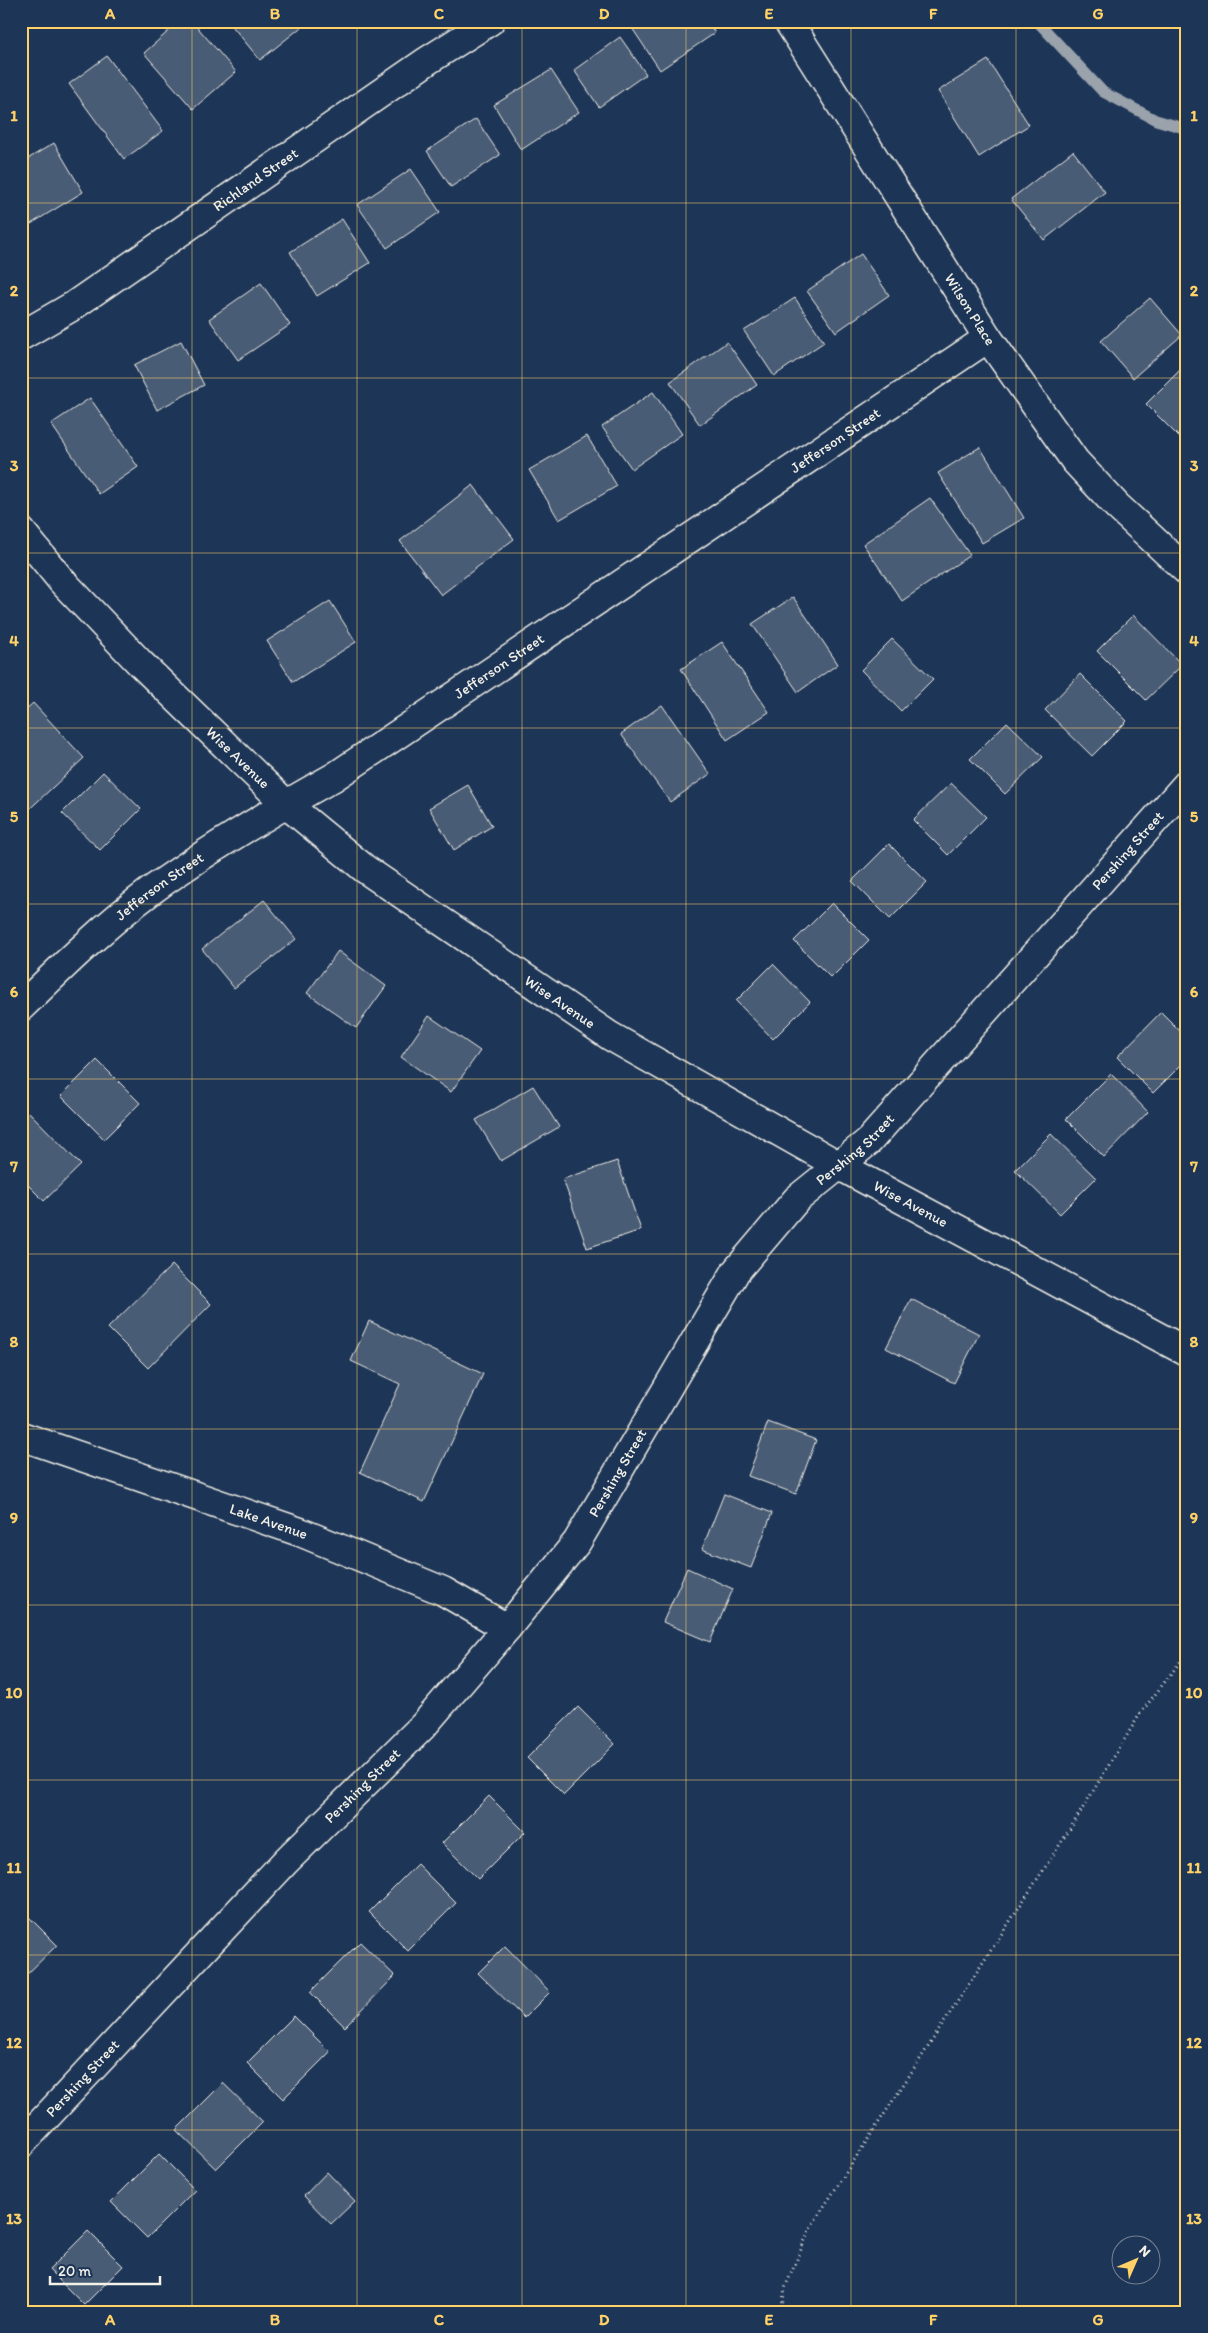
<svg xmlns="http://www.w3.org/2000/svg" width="1208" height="2333" font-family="Itim,sans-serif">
	<rect width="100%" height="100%" fill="#1d3557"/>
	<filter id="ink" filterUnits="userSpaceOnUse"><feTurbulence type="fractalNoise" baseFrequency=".02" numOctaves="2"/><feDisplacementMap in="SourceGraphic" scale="10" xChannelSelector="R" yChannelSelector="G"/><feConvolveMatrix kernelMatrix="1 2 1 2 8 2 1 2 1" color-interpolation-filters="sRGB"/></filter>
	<g filter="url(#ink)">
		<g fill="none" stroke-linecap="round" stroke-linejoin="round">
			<!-- stream -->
			<path stroke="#9aa2ab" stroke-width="11" d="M1037,21L1103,92L1156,120L1187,129"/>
		</g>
		<!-- building -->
		<g fill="#485b74" stroke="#f4f1e8">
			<path d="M180,21H192L236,72L193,109L144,53Z"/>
			<path d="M228,21H309L260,60Z"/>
			<path d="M641,21H707L715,33L660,70L632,28Z"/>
			<path d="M620,37L646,74L599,107L574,70Z"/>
			<path d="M107,56L163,131L124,159L69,84Z"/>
			<path d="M988,60L1029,125L979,157L938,91Z"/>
			<path d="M551,70L579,112L521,150L494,105Z"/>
			<path d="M476,119L500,155L451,187L427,151Z"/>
			<path d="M54,143L83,192L21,230V163Z"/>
			<path d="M1073,151L1105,192L1044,240L1011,199Z"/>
			<path d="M411,169L440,212L387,248L357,205Z"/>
			<path d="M342,219L370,263L317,296L290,252Z"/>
			<path d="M861,254L889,295L836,332L807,291Z"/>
			<path d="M261,283L290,325L238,360L209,319Z"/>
			<path d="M795,298L824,342L774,376L744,331Z"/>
			<path d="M1150,298L1182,335L1133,378L1101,341Z"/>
			<path d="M181,341L204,385L157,410L134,365Z"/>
			<path d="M727,342L757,385L700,425L670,382Z"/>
			<path d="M1187,363V435L1182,440L1146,404Z"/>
			<path d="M653,392L682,434L632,469L602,427Z"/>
			<path d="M90,398L138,467L99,494L51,424Z"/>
			<path d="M587,436L617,486L559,520L529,470Z"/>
			<path d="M980,447L1024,518L982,543L938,473Z"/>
			<path d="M473,485L514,539L441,595L400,541Z"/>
			<path d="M930,498L970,555L902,601L863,544Z"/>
			<path d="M793,597L838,664L798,692L752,624Z"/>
			<path d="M330,601L356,642L293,682L267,641Z"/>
			<path d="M1133,615L1182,665L1146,700L1097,651Z"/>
			<path d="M892,639L933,679L901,711L861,670Z"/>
			<path d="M722,642L769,712L727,740L681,669Z"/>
			<path d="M1080,674L1127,721L1092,756L1045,710Z"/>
			<path d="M33,703L84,758L21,817V776L27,771L21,765V714Z"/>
			<path d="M662,705L710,774L670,802L621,734Z"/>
			<path d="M1007,722L1043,757L1005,794L970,759Z"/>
			<path d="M103,772L141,809L100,850L62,813Z"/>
			<path d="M951,783L986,817L948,855L913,820Z"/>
			<path d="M468,785L492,826L454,850L429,808Z"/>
			<path d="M889,844L927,882L890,919L852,881Z"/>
			<path d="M264,900L296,939L234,988L202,949Z"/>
			<path d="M832,903L869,940L831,978L794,941Z"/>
			<path d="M338,951L386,986L356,1028L307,993Z"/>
			<path d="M773,964L810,1002L773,1039L736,1001Z"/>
			<path d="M1161,1012L1187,1038V1059L1153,1093L1117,1057Z"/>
			<path d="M429,1016L480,1051L451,1092L401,1057Z"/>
			<path d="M97,1060L140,1103L104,1139L61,1096Z"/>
			<path d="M1111,1074L1148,1112L1104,1157L1066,1119Z"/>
			<path d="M533,1086L559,1127L501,1161L476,1120Z"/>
			<path d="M29,1112L81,1165L44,1201L21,1178V1120Z"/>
			<path d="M1051,1134L1096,1178L1060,1214L1015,1170Z"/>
			<path d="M617,1161L641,1230L587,1248L563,1179Z"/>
			<path d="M172,1265L211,1304L148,1368L108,1328Z"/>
			<path d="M911,1299L979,1334L954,1383L886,1348Z"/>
			<path d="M369,1321L483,1374L424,1502L360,1472L400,1384L351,1361Z"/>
			<path d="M768,1422L816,1440L796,1494L748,1476Z"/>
			<path d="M724,1494L772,1513L751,1568L702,1549Z"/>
			<path d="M687,1568L733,1589L710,1642L663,1622Z"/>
			<path d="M578,1707L615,1744L564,1795L527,1758Z"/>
			<path d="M489,1796L525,1832L478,1879L442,1843Z"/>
			<path d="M417,1864L456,1903L408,1951L369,1912Z"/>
			<path d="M21,1909L57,1945L21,1980Z"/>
			<path d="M360,1942L395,1976L345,2027L310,1992Z"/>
			<path d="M505,1946L550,1992L524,2018L478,1973Z"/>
			<path d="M294,2016L330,2052L283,2099L247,2063Z"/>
			<path d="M223,2083L263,2122L216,2169L176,2130Z"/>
			<path d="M159,2154L195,2190L147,2238L111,2202Z"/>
			<path d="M327,2172L355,2201L331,2224L304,2196Z"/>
			<path d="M88,2231L123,2266L84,2305L49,2270Z"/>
			<path d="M22,2301L33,2312H21Z"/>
		</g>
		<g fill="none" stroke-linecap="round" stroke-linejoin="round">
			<!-- minor casing -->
			<g stroke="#f4f1e8" stroke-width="31">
				<g id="minor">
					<path id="s1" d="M788,21L988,338L1075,461L1117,506L1187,571"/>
					<path id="s2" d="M21,336L73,306L427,61L490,21"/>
					<path id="s3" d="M21,531L61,580L140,663L286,804L365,869L610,1036L838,1165L1187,1352"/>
					<path id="s4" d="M21,1007C63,966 105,925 152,890C209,849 273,811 334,777L988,338"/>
					<path id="s5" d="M21,1436L300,1532L443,1591L507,1628"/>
					<path id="s6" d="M21,2144L286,1861L423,1726L507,1628L577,1542L736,1271L797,1199L869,1141L1187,784"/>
				</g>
			</g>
			<!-- path -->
			<path stroke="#f4f1e8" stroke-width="3" stroke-dasharray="1 4" stroke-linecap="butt" d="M781,2312L785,2288L810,2228L1070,1829L1140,1714L1187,1653"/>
			<!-- minor -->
			<use href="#minor" stroke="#1d3557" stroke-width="28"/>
		</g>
	</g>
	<!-- grid -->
	<path fill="none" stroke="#ffd166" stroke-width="1" stroke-opacity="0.55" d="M192,21V2312M357,21V2312M522,21V2312M686,21V2312M851,21V2312M1016,21V2312M21,203H1187M21,378H1187M21,553H1187M21,728H1187M21,904H1187M21,1079H1187M21,1254H1187M21,1429H1187M21,1605H1187M21,1780H1187M21,1955H1187M21,2130H1187"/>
	<g text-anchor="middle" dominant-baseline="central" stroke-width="4" stroke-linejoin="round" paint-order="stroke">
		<!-- street labels -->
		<g font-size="15" fill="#f4f1e8" stroke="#1d3557">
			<text stroke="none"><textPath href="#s2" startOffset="282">Richland Street</textPath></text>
			<text stroke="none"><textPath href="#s1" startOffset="341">Wilson Place</textPath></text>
			<text stroke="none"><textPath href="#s4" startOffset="994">Jefferson Street</textPath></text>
			<text stroke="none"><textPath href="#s4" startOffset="589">Jefferson Street</textPath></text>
			<text stroke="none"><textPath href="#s3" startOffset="314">Wise Avenue</textPath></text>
			<text stroke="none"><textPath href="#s6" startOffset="1710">Pershing Street</textPath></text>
			<text stroke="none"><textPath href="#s4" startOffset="184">Jefferson Street</textPath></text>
			<text stroke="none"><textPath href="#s3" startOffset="719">Wise Avenue</textPath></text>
			<text stroke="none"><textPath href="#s6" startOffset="1305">Pershing Street</textPath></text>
			<text stroke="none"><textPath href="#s3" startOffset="1124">Wise Avenue</textPath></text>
			<text stroke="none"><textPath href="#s6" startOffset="900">Pershing Street</textPath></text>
			<text stroke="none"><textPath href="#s5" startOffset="262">Lake Avenue</textPath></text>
			<text stroke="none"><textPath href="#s6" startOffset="495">Pershing Street</textPath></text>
			<text stroke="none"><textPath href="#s6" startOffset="90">Pershing Street</textPath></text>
		</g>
	</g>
	<!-- margin -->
	<rect width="1208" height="2333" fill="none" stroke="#1d3557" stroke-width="55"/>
	<!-- north arrow -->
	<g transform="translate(1136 2260) rotate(45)"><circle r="24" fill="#1d3557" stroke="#738091"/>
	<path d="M0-4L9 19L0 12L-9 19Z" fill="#ffd166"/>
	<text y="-8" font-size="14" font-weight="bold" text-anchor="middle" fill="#f4f1e8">N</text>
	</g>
	<!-- scale -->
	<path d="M50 2276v8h110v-8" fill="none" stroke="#f4f1e8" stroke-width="2.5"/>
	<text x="58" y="2276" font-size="15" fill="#f4f1e8" stroke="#1d3557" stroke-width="4" paint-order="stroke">20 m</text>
	<rect x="28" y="28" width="1152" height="2278" fill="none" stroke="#ffd166" stroke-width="2"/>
	<g font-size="16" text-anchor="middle" font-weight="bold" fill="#ffd166">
		<text x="110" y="19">A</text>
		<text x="275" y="19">B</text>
		<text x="439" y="19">C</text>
		<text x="604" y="19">D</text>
		<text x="769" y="19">E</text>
		<text x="933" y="19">F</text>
		<text x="1098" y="19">G</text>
		<text x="14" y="121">1</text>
		<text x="1194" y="121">1</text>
		<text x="14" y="296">2</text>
		<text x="1194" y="296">2</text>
		<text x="14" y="471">3</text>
		<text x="1194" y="471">3</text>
		<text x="14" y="646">4</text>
		<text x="1194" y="646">4</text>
		<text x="14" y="822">5</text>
		<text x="1194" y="822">5</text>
		<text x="14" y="997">6</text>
		<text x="1194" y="997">6</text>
		<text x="14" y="1172">7</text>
		<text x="1194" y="1172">7</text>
		<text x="14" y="1347">8</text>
		<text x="1194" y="1347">8</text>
		<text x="14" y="1523">9</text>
		<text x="1194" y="1523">9</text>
		<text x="14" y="1698">10</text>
		<text x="1194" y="1698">10</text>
		<text x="14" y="1873">11</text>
		<text x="1194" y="1873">11</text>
		<text x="14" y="2048">12</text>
		<text x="1194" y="2048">12</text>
		<text x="14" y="2224">13</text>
		<text x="1194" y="2224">13</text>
		<text x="110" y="2325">A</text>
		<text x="275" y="2325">B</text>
		<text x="439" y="2325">C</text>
		<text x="604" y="2325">D</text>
		<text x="769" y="2325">E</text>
		<text x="933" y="2325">F</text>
		<text x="1098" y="2325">G</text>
	</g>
</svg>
